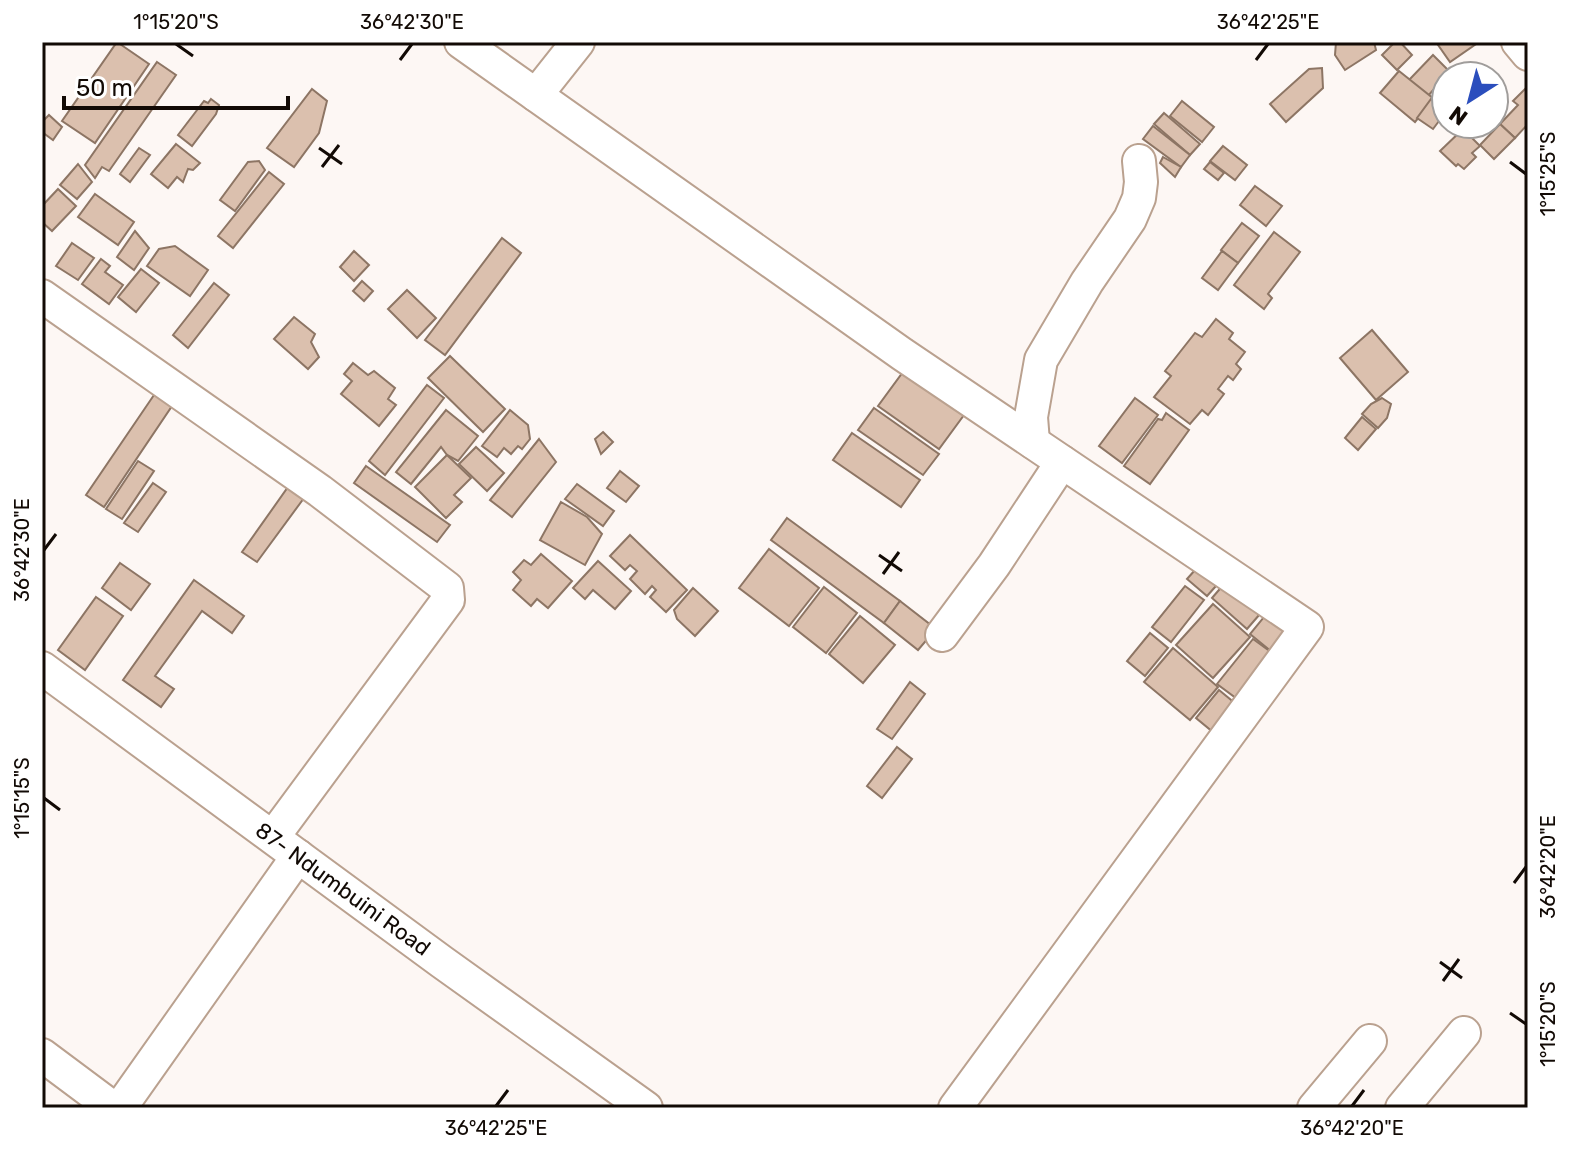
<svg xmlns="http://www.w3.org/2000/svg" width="1570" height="1150" font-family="Rubik,sans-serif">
	<rect width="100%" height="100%" fill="#fdf7f4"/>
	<!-- building -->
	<g fill="#dbc0ae" stroke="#8d7564" stroke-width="2">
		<path d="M117,42L149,64L95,143L62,121Z"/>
		<path d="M1336,42H1374L1376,50L1345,70L1335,55Z"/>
		<path d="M1395,42H1400L1412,55L1397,70L1382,55Z"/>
		<path d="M1436,42H1479L1450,62Z"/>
		<path d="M1433,55L1454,76H1446V99L1435,88L1427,97L1409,80Z"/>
		<path d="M157,62L176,75L109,171L102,167L95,178L85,165Z"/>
		<path d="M1322,68L1323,88L1286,122L1270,104L1309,69Z"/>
		<path d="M1399,71L1434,99L1415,122L1380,93Z"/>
		<path d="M312,89L327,101L319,133L294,167L267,148Z"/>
		<path d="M1525,89L1528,91V124L1515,138L1500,124L1518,105L1513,101Z"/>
		<path d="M211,99L219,105L216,114L192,146L178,135L204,101L208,103Z"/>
		<path d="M1431,99L1446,111V124H1450L1448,127L1439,121L1433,129L1417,118Z"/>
		<path d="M1182,101L1214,127L1202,142L1170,116Z"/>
		<path d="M1164,113L1200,144L1190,155L1154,124Z"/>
		<path d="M49,115L62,127L53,140L42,132V122Z"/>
		<path d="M1500,124L1515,138L1494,159L1480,145Z"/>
		<path d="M1153,126L1190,155L1181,167L1143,139Z"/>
		<path d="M1463,129L1480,146L1472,153L1476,157L1464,169L1458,164L1456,166L1440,151Z"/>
		<path d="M176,144L200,163L193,170L188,169L183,182L177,177L168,188L151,174Z"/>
		<path d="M1223,146L1247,165L1235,180L1210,161Z"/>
		<path d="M139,148L150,155L130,182L120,174Z"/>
		<path d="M1163,157L1181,167L1175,177L1160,163Z"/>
		<path d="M259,161L265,170L235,211L220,200L248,162Z"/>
		<path d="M1210,162L1224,173L1218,180L1204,169Z"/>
		<path d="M78,164L92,182L77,199L60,185Z"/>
		<path d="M269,172L284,184L233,248L218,236Z"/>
		<path d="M1255,186L1282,206L1266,226L1240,205Z"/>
		<path d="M58,189L76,206L52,231L42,222V206Z"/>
		<path d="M95,194L134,222L118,245L78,217Z"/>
		<path d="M1242,223L1259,236L1238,263L1221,250Z"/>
		<path d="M135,231L149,248L134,270L117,257Z"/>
		<path d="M1274,232L1300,252L1268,294L1272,298L1264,309L1234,285Z"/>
		<path d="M502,238L521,253L445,355L425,340Z"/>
		<path d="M72,243L94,258L78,280L56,266Z"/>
		<path d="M175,246L208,270L190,296L147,266L159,249Z"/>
		<path d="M354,251L369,265L354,281L340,267Z"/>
		<path d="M1222,251L1238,263L1218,290L1202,278Z"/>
		<path d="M101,259L110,266L105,272L123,285L109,304L82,284Z"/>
		<path d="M141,269L159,283L136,312L118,297Z"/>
		<path d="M362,281L373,291L364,301L353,291Z"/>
		<path d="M214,283L229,295L188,348L173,335Z"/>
		<path d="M407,290L436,318L417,338L388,309Z"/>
		<path d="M294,317L315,334L311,342L319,357L308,369L274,339Z"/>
		<path d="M1216,319L1233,333L1229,339L1245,352L1236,364L1241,369L1233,380L1228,376L1218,389L1224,394L1208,415L1202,410L1190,424L1154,397L1171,376L1165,371L1195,333L1202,337Z"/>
		<path d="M1372,330L1408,372L1376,400L1340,358Z"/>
		<path d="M450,356L505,409L483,432L428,378Z"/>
		<path d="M353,363L368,375L374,371L395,388L388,399L396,405L379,426L341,394L352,381L344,374Z"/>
		<path d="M903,372L964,415L939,449L878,406Z"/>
		<path d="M427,385L444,398L385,475L369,461Z"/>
		<path d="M156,392L174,403L104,507L86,495Z"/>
		<path d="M1135,398L1158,415L1122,463L1099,446Z"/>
		<path d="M1382,398L1391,404L1387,418L1378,428L1362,414L1371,404Z"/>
		<path d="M874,408L939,454L923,475L858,430Z"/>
		<path d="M446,410L478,436L458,461L447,455L441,447L411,484L396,472Z"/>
		<path d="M510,410L528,425L530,439L522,449L518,446L511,454L504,448L497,457L482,446Z"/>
		<path d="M1166,413L1189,430L1150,484L1124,466L1158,419L1162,420Z"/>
		<path d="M1362,417L1376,429L1358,450L1345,438Z"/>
		<path d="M603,432L613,442L601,454L595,439Z"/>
		<path d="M852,433L920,480L901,507L833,460Z"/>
		<path d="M539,439L556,462L512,517L490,500Z"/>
		<path d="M476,447L504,473L487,491L459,464Z"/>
		<path d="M447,455L471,478L454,495L462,502L446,518L415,487Z"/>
		<path d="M138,461L154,471L122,519L106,509Z"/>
		<path d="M366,466L450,525L437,542L354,483Z"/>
		<path d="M620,471L639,486L626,502L607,488Z"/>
		<path d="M153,483L166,492L138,532L124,523Z"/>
		<path d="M577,484L614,511L603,526L565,499Z"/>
		<path d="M288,487L304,498L257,562L242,552Z"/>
		<path d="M561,502L587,517L602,534L585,565L540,540Z"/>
		<path d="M787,518L900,601L884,623L771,540Z"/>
		<path d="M630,535L687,590L666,612L650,597L656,590L652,586L645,594L630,579L637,571L630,565L625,570L610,556Z"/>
		<path d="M769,549L819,588L789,626L739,588Z"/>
		<path d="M541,554L572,581L548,608L537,599L531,606L513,590L521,580L513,572L524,560L531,565Z"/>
		<path d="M1204,560L1224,577L1207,596L1187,579Z"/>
		<path d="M598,561L631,591L615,609L593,590L585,599L573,588Z"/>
		<path d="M120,563L150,584L131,610L102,588Z"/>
		<path d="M1231,576L1266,607L1247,629L1212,598Z"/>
		<path d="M194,580L244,616L232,633L202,611L155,676L174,689L161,707L123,680Z"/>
		<path d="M1185,586L1204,600L1171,642L1152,627Z"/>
		<path d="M824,587L857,613L826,653L793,627Z"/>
		<path d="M693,588L718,611L695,636L677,619L674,610Z"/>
		<path d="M96,597L123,616L85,670L58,650Z"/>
		<path d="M900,601L936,629L918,650L884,623Z"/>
		<path d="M1213,604L1250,637L1213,678L1176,645Z"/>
		<path d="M1273,606L1298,633L1278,657L1250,634Z"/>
		<path d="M860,616L895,645L863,683L829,654Z"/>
		<path d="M1150,633L1168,648L1145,676L1127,661Z"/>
		<path d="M1253,639L1278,657L1244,704L1217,684Z"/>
		<path d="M1173,648L1218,687L1190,720L1144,682Z"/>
		<path d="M910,682L925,694L892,739L877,729Z"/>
		<path d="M1219,690L1242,709L1219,737L1196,718Z"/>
		<path d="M897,747L912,759L882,798L867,786Z"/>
	</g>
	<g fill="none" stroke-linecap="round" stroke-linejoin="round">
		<!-- minor casing -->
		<g stroke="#baa18f" stroke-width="36">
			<g id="minor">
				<path d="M461,42L902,354L1307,627L955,1108"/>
				<path d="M1518,42L1528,54"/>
				<path d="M536,95L578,42"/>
				<path d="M42,296L320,491L447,588L448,600L273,837"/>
				<path d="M1033,442L1031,417L1041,360L1087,282L1130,219L1139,198L1141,182L1139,161"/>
				<path d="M942,635L994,565L1062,462"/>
				<path d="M42,668L442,962L646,1108"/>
				<path d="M42,1055L113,1108"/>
				<path d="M120,1108L298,856"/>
				<path d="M1314,1108L1370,1041"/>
				<path d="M1402,1108L1464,1033"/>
			</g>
		</g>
		<!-- minor -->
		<use href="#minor" stroke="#fff" stroke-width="32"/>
	</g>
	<!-- ticks -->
	<path fill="none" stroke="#120a05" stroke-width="3" d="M176,44L193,56M400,60L412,44M1256,60L1268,44M319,148L342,164M1510,162L1526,174M322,167L339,145M44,550L56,534M879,555L902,571M883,574L899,552M44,798L60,810M1514,883L1526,867M1440,962L1462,978M1443,981L1459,959M1510,1013L1526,1024M496,1106L508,1090M1352,1106L1364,1090"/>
	<g text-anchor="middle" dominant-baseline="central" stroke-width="7" stroke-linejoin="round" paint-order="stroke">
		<!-- street labels -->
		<g font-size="22" fill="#120a05" stroke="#fff">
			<text transform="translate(343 889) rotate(36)">87- Ndumbuini Road</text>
		</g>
	</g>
	<!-- border -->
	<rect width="1570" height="1150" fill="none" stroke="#ffffff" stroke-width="88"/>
	<!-- north arrow -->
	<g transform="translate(1470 100) rotate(216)"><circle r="38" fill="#ffffff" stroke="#a09d9b" stroke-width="2"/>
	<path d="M0-6L14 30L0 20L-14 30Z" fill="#2b4ebd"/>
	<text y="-12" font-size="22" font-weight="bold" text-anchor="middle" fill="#120a05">N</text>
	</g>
	<!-- scale -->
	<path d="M64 96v12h224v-12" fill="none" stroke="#120a05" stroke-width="4"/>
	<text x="76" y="96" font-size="24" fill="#120a05" stroke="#ffffff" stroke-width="6" paint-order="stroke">50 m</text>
	<rect x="44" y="44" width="1482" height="1062" fill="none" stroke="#120a05" stroke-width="3"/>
	<g font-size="20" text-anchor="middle" fill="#120a05">
		<text x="176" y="29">1°15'20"S</text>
		<text x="412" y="29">36°42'30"E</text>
		<text x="1268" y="29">36°42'25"E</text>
		<text transform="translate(1548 174) rotate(-90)" y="7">1°15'25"S</text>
		<text transform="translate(22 550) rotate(-90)" y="7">36°42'30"E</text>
		<text transform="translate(22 798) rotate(-90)" y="7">1°15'15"S</text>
		<text transform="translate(1548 867) rotate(-90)" y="7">36°42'20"E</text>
		<text transform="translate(1548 1024) rotate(-90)" y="7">1°15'20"S</text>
		<text x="496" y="1135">36°42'25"E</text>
		<text x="1352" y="1135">36°42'20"E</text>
	</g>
</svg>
